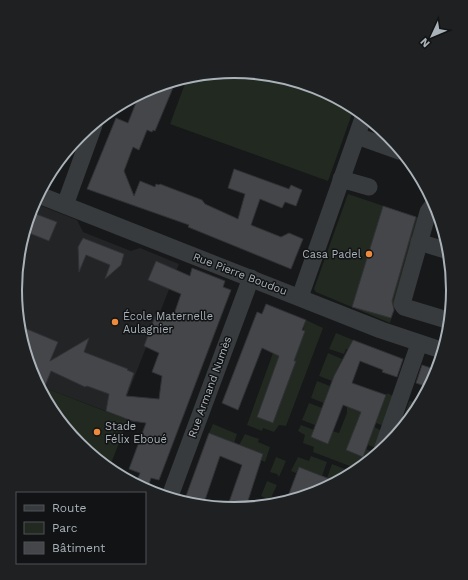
<svg xmlns="http://www.w3.org/2000/svg" width="468" height="580" font-family="'Work Sans',sans-serif">
	<rect width="100%" height="100%" fill="#171819"/>
	<!-- built -->
	<path fill="#232426" d="M34,203L77,220L83,232L131,251L140,248L179,264L119,416L40,386L32,374L15,290Z"/>
	<!-- green -->
	<g fill="#222921">
		<path d="M234,71L318,88L353,111L328,181L170,124L186,81Z"/>
		<path d="M348,194L422,219L390,323L316,292L314,289Z"/>
		<path d="M306,320L323,328L286,426L279,425L274,432L263,428L262,431L247,425L282,328L279,356L257,416L273,423L296,361H294Z"/>
		<path d="M336,333L353,340L349,350L346,349L344,354L329,349Z"/>
		<path d="M328,353L342,359L332,381L319,376Z"/>
		<path d="M317,381L330,386L324,403L311,398Z"/>
		<path d="M40,386L128,420L110,466L79,445Z"/>
		<path d="M387,393L393,396L384,426L376,423Z"/>
		<path d="M410,401L417,403L399,430L409,402Z"/>
		<path d="M309,403L322,408L315,425L302,420Z"/>
		<path d="M347,405H364L346,450L363,457L366,449L374,453L373,455L355,468L313,452L314,447L303,443L305,435L298,431L301,425L314,430L311,437L328,443L332,431L339,433L347,413Z"/>
		<path d="M213,424L237,434L234,443L209,433Z"/>
		<path d="M374,427L382,431L376,448L368,445Z"/>
		<path d="M245,434L259,439L258,442L270,447L265,462L261,460L263,454L239,445Z"/>
		<path d="M311,456L327,462L322,476L299,467L296,473L291,471L298,457L309,461Z"/>
		<path d="M276,457L286,461L279,477L277,474L270,472Z"/>
		<path d="M332,464L350,471L335,481L327,478Z"/>
		<path d="M267,481L277,485L270,500L261,496Z"/>
	</g>
	<!-- building -->
	<g fill="#444649" stroke="#313235">
		<path d="M175,83L155,131L153,130L152,132L147,130L139,150L133,147L124,171L134,196L140,181L155,187L156,184L159,185L160,184L202,200L205,204L238,219L245,194L228,188L234,169L289,189L291,185L302,190L296,206L285,202L282,208L260,199L251,225L281,237L289,233L303,239L291,269L188,227L189,225L87,189L116,118L128,123L139,95L150,88Z"/>
		<path d="M383,206L416,217L392,301L394,310L391,318L352,307Z"/>
		<path d="M36,214L57,222L49,241L29,233Z"/>
		<path d="M83,238L124,254L121,265L105,279L110,265L86,255L79,272L78,247Z"/>
		<path d="M156,261L190,276L192,268L225,281L223,287L231,290L159,480L151,478L147,490L136,483L140,473L129,469L146,423L132,421L106,411L109,394L87,386L85,387L51,371L43,391L32,374L22,327L58,342L50,361L89,338L84,352L128,369L127,370L134,373L126,396L159,399L162,376L152,372L159,353L144,346L156,314L172,320L181,294L148,280Z"/>
		<path d="M266,304L306,320L302,330L305,331L294,361H296L273,423L257,417L279,356L262,348L238,410L222,403L257,312L262,314Z"/>
		<path d="M353,340L403,359L397,377L382,372L383,370L360,361L352,383L386,395L363,457L346,450L361,412L343,405L328,444L311,437L334,376Z"/>
		<path d="M422,365L437,370L428,387L416,383Z"/>
		<path d="M209,433L263,454L246,507L234,509L227,508L242,465L220,456L204,503L187,500L189,497L186,496Z"/>
		<path d="M299,467L322,476L335,481L318,492L307,488L305,495L287,499Z"/>
	</g>
	<g fill="none" stroke-linecap="round" stroke-linejoin="round">
		<!-- minor -->
		<g stroke="#383b3e" stroke-width="17">
			<path d="M357,136L399,151"/>
			<path d="M341,179L369,187"/>
			<path d="M39,195L381,330L441,350"/>
			<path d="M65,205L94,125"/>
			<path d="M436,206L433,205L428,212L402,304L404,307L447,320"/>
			<path d="M419,242L445,250"/>
			<path d="M300,297L363,118"/>
			<path d="M382,450L419,344"/>
			<path d="M170,496L251,278"/>
		</g>
	</g>
	<!-- markers -->
	<g fill="#ed8a3b" stroke="#121314" stroke-width="1.5">
		<circle cx="369" cy="254" r="4"/>
		<circle cx="115" cy="322" r="4"/>
		<circle cx="97" cy="432" r="4"/>
	</g>
	<g text-anchor="middle" dominant-baseline="central" stroke-width="3" stroke-linejoin="round" paint-order="stroke">
		<!-- poi labels -->
		<g font-size="11" fill="#aab2b9" stroke="#121314" text-anchor="start">
			<text x="361" y="254" text-anchor="end">Casa Padel</text>
			<text x="123" y="316">École Maternelle<tspan x="123" dy="13">Aulagnier</tspan></text>
			<text x="105" y="426">Stade<tspan x="105" dy="13">Félix Eboué</tspan></text>
		</g>
		<!-- street labels -->
		<g font-size="11" fill="#aab2b9" stroke="#121314">
			<text transform="translate(240 274) rotate(21)">Rue Pierre Boudou</text>
			<text transform="translate(210 387) rotate(-70)">Rue Armand Numès</text>
		</g>
	</g>
	<!-- crop -->
	<path d="M0 0H468V580H0ZM22 290a212 212 0 1 1 424 0a212 212 0 1 1-424 0Z" fill="#1e2021" fill-rule="evenodd"/>
	<path fill="none" stroke="#aab2b9" stroke-width="2" d="M22 290a212 212 0 1 1 424 0a212 212 0 1 1-424 0Z"/>
	<!-- legend -->
	<rect x="16" y="492" width="130" height="72" fill="#121314" stroke="#4f5356"/>
	<rect x="24" y="505" width="20" height="6" fill="#383b3e" stroke="#4f5356"/>
	<text x="52" y="512" font-size="12" fill="#aab2b9">Route</text>
	<rect x="24" y="522" width="20" height="12" fill="#222921" stroke="#4f5356"/>
	<text x="52" y="532" font-size="12" fill="#aab2b9">Parc</text>
	<rect x="24" y="542" width="20" height="12" fill="#444649" stroke="#4f5356"/>
	<text x="52" y="552" font-size="12" fill="#aab2b9">Bâtiment</text>
	<!-- north arrow -->
	<g transform="translate(432 36) rotate(226)" stroke="#121314" stroke-width="3" paint-order="stroke">
	<path d="M0-3L7 15L0 10L-7 15Z" fill="#aab2b9"/>
	<text y="-6" font-size="11" font-weight="bold" text-anchor="middle" fill="#aab2b9">N</text>
	</g>
</svg>
